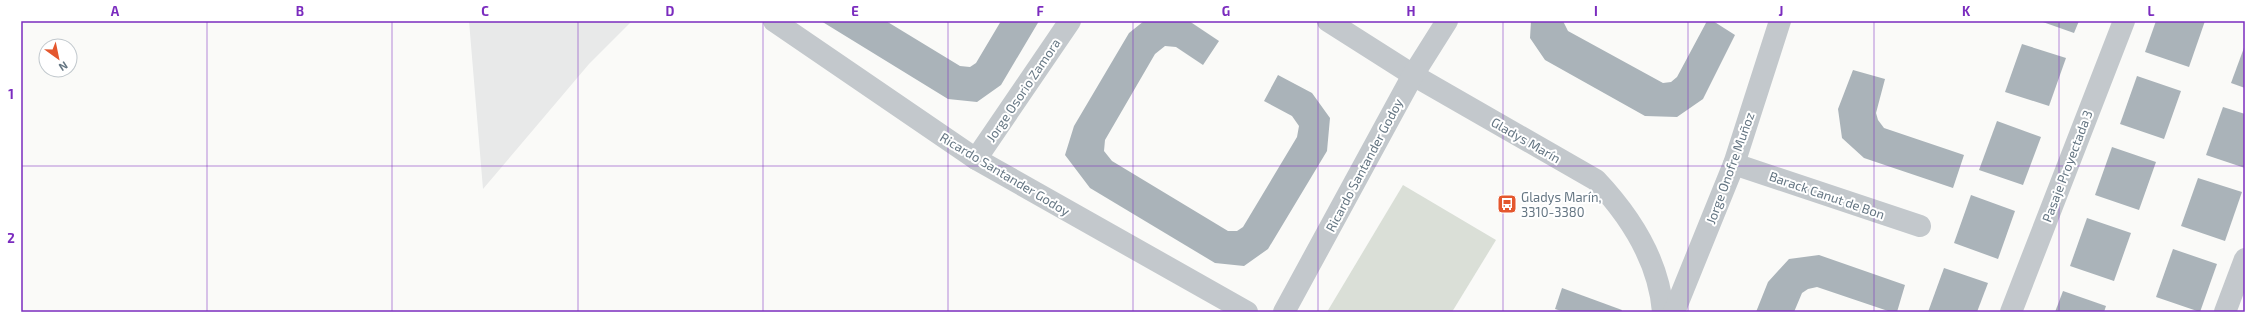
<svg xmlns="http://www.w3.org/2000/svg" width="2266" height="333" font-family="'Exo 2',sans-serif">
	<rect width="100%" height="100%" fill="#fafaf8"/>
	<!-- built -->
	<path fill="#e8e9e9" d="M469,21H632L589,64L483,189Z"/>
	<!-- green -->
	<path fill="#dadfd7" d="M1403,185L1496,240L1452,312H1327Z"/>
	<!-- building -->
	<g fill="#aab3b9">
		<path d="M821,21H886L960,66L970,67L976,63L1001,21H1039L1001,85L977,102L948,99Z"/>
		<path d="M1144,21H1189L1219,41L1203,65L1176,47L1165,46L1155,54L1105,140L1104,151L1112,161L1228,231H1237L1243,227L1297,137L1299,126L1292,116L1264,101L1278,75L1312,93L1330,118L1327,151L1268,249L1244,266L1215,263L1090,188L1065,155L1074,126L1129,33Z"/>
		<path d="M1531,21H1563L1568,31L1663,83L1671,82L1677,77L1707,21H1713L1735,35L1703,99L1677,117L1645,116L1545,60L1530,38Z"/>
		<path d="M2040,21H2079L2074,33Z"/>
		<path d="M2156,21H2205L2189,67L2145,52Z"/>
		<path d="M2022,44L2066,58L2049,106L2005,92Z"/>
		<path d="M2245,45V88L2231,83Z"/>
		<path d="M1853,70L1885,79L1876,113L1878,120L1884,128L1964,155L1953,188L1864,158L1842,138L1838,109Z"/>
		<path d="M2137,76L2181,91L2164,139L2120,124Z"/>
		<path d="M2223,107L2245,114V168L2206,155Z"/>
		<path d="M1997,121L2041,137L2023,185L1979,170Z"/>
		<path d="M2112,147L2156,162L2139,210L2095,195Z"/>
		<path d="M2198,178L2242,192L2225,241L2181,226Z"/>
		<path d="M1971,195L2015,211L1998,259L1954,243Z"/>
		<path d="M2087,218L2131,233L2114,281L2070,266Z"/>
		<path d="M2173,249L2217,264L2200,312L2156,297Z"/>
		<path d="M1819,255L1905,285L1897,312H1891L1817,287L1808,289L1802,293L1794,312H1756L1768,282L1789,259Z"/>
		<path d="M1944,268L1988,283L1977,312H1928Z"/>
		<path d="M1562,288L1622,310L1621,312H1564L1555,309Z"/>
		<path d="M2063,291L2106,306L2104,312H2055Z"/>
	</g>
	<g fill="none" stroke-linecap="round" stroke-linejoin="round">
		<!-- minor -->
		<g stroke="#c3c8cc" stroke-width="22">
			<path d="M774,21L976,159L1247,312"/>
			<path d="M1328,21L1413,75L1596,180C1630,216 1659,261 1663,312"/>
			<path d="M976,159L1070,21"/>
			<path d="M1734,164L1920,226"/>
			<path d="M1284,312L1413,75L1447,21"/>
			<path d="M1674,312L1734,164L1780,21"/>
			<path d="M2011,312L2124,21"/>
			<path d="M2225,312L2245,259"/>
		</g>
	</g>
	<!-- grid -->
	<path fill="none" stroke="#7b2cbf" stroke-width="1" stroke-opacity="0.55" d="M207,21V312M392,21V312M578,21V312M763,21V312M948,21V312M1133,21V312M1318,21V312M1503,21V312M1688,21V312M1874,21V312M2059,21V312M21,166H2245"/>
	<!-- icons -->
	<defs>
		<g id="bus-square" transform="scale(1)"><rect x="-9" y="-9" width="18" height="18" rx="4" fill="#e4572e" stroke="#fff"/><path d="M-5-6H5V4H4V6H2V4H-2V6H-4V4H-5ZM-3.5-4V0h7V-4ZM-3.5 1.2v1.5H-2V1.2ZM2 1.2v1.5H3.5V1.2Z" fill="#fff"/></g>
	</defs>
	<g fill-rule="evenodd">
		<use href="#bus-square" x="1507" y="204"/>
	</g>
	<g text-anchor="middle" dominant-baseline="central" stroke-width="4" stroke-linejoin="round" paint-order="stroke">
		<!-- street labels -->
		<g font-size="13" fill="#657683" stroke="#fff">
			<text transform="translate(1023 90) rotate(-56)">Jorge Osorio Zamora</text>
			<text transform="translate(1526 140) rotate(30)">Gladys Marín</text>
			<text transform="translate(1364 165) rotate(-62)">Ricardo Santander Godoy</text>
			<text transform="translate(2067 166) rotate(-69)">Pasaje Proyectada 3</text>
			<text transform="translate(1730 168) rotate(-70)">Jorge Onofre Muñoz</text>
			<text transform="translate(1005 174) rotate(31)">Ricardo Santander Godoy</text>
			<text transform="translate(1827 195) rotate(19)">Barack Canut de Bon</text>
		</g>
		<!-- poi labels -->
		<g font-size="13" fill="#657683" stroke="#fff" text-anchor="start">
			<text x="1521" y="197">Gladys Marín,<tspan x="1521" dy="15">3310-3380</tspan></text>
		</g>
	</g>
	<!-- border -->
	<rect width="2266" height="333" fill="none" stroke="#ffffff" stroke-width="44"/>
	<!-- north arrow -->
	<g transform="translate(58 58) rotate(147)"><circle r="19" fill="#ffffff" stroke="#c1c8cd"/>
	<path d="M0-3L7 15L0 10L-7 15Z" fill="#e4572e"/>
	<text y="-6" font-size="11" font-weight="bold" text-anchor="middle" fill="#657683">N</text>
	</g>
	<rect x="22" y="22" width="2222" height="289" fill="none" stroke="#7b2cbf" stroke-width="1.5"/>
	<g font-size="13" text-anchor="middle" font-weight="bold" fill="#7b2cbf">
		<text x="115" y="16">A</text>
		<text x="300" y="16">B</text>
		<text x="485" y="16">C</text>
		<text x="670" y="16">D</text>
		<text x="855" y="16">E</text>
		<text x="1040" y="16">F</text>
		<text x="1226" y="16">G</text>
		<text x="1411" y="16">H</text>
		<text x="1596" y="16">I</text>
		<text x="1781" y="16">J</text>
		<text x="1966" y="16">K</text>
		<text x="2151" y="16">L</text>
		<text x="11" y="99">1</text>
		<text x="11" y="243">2</text>
	</g>
</svg>
